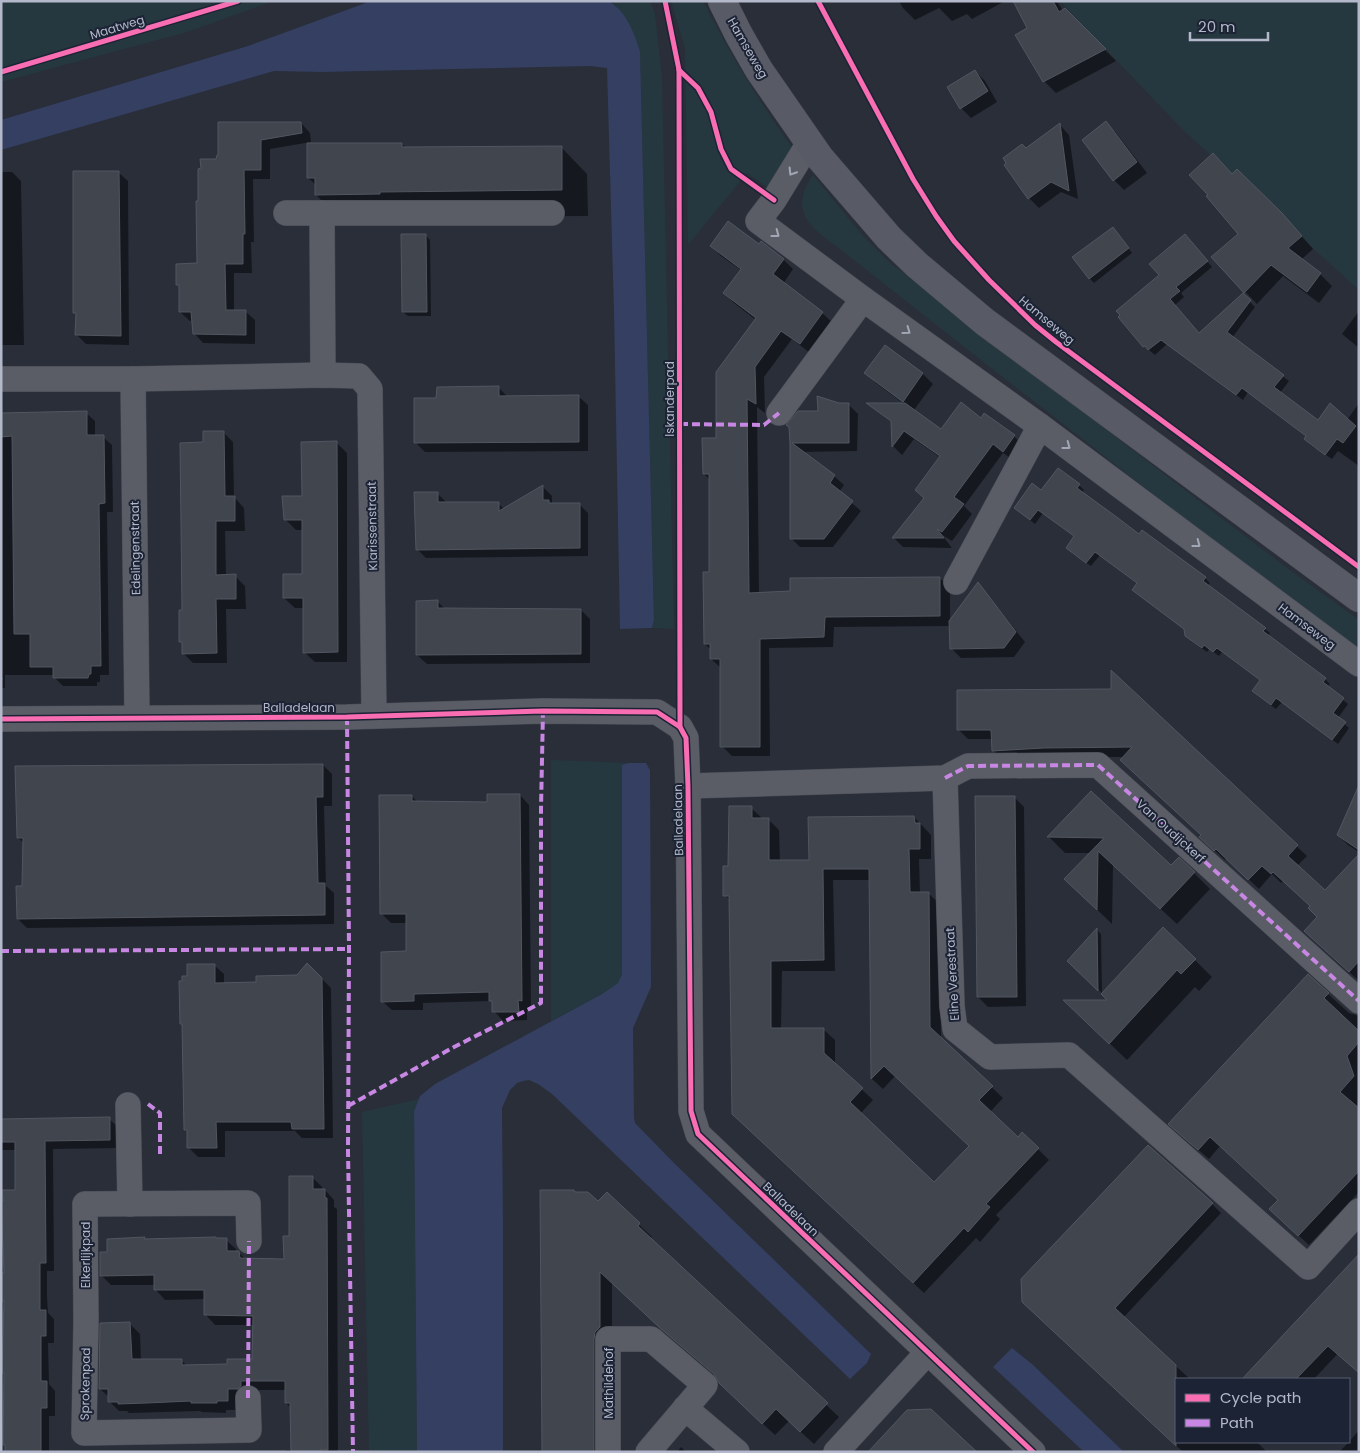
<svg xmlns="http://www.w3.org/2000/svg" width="1360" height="1453" font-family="Poppins,sans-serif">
	<rect width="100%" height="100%" fill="#292e39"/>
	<!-- green -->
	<g fill="#26383f">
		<path d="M1,1H273L187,32L1,82Z"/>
		<path d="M608,1H650L655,14L662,78L674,629L652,628L654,620L640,51L614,4Z"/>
		<path d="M671,1H703C730,55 761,105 796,153L770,189L747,173L688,245L685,48Z"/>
		<path d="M1060,1H1359V290L1182,129Z"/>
		<path d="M813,175L863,236L889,262L1079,409L1283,565L1359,620V656C1188,520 1015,388 844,252C814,230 786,214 813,175Z"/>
		<path d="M551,760L629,763L622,766V974L618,983L602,994L551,1021Z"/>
		<path d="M419,1099L414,1111L417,1452H369L362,1112Z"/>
	</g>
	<!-- water -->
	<g fill="#343f61">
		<path d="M371,1H608C626,10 634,33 640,51L654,620L652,628L620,629L614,313L607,68L590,66L322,72L274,71L1,150V120L248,46Z"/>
		<path d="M629,763H646L650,770L651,987L633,1028L634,1117L635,1123L673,1162L871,1354L867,1363L850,1379L552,1094L538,1084L529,1080L523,1081L517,1083L510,1090L502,1108L503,1228V1452H417L414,1111L420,1096L435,1084L602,994L618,983L622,974V765Z"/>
		<path d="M1012,1348L1032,1364L1124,1452H1084L993,1367Z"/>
	</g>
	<!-- shadow -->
	<g fill="#0007" fill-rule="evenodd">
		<path d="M899,1H1005L972,19L967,14L952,21L939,8L915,20L903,8Z"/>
		<path d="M1014,1H1057L1063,11L1065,10L1116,61L1056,93L1044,81L1029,29Z"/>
		<path d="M975,71L985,81L997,102L971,118L961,108Z"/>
		<path d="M301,123L310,133L311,142L270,149V179H253L254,242H251L252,273H234V311H245L255,320V344L203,343L194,333L193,321H190L180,312V287L177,284L198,264L218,156Z"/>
		<path d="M1106,123L1116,133L1147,173L1124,190L1114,180Z"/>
		<path d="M1060,125L1069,135L1078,199L1061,192L1039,208L1029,198L1005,166Z"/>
		<path d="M402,144L406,148L561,147L587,174L588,216L406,217L342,221L316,195V185L308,178Z"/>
		<path d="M1,172H12L21,181L24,345H1Z"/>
		<path d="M118,172L128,181L129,345L86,344L77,335V315L74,312Z"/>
		<path d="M1232,175L1293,226L1313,249L1301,260L1320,274L1332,286L1319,303L1283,276L1257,304L1213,258L1240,234Z"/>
		<path d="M1117,233L1132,253L1094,283L1089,278Z"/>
		<path d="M425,235L430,240L431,316H408L403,312Z"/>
		<path d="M1190,241L1212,267L1181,293L1184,297L1175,305L1200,335L1243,295L1255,307L1232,338L1289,381L1280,393L1318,422L1347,420L1359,403V466L1338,451L1332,459L1311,445L1306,439L1307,437L1248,392L1243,400L1167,344L1155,355L1144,346L1161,275Z"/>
		<path d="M711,246H760L784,260L793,269L783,284L822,313L832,322L810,353L792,339L764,377L765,413L757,407L759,594L791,592L940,578L950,588V623L978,584L987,594L1025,642L1014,657L961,658L951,648L950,626L834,627L833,647L769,648L770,756H732L722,746L721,668L711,659V650L705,644L711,573L710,480L704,474L718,439L756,320L734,303L724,293L741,270L721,256Z"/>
		<path d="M1359,311V348L1342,334Z"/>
		<path d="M886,347L923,374L933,384L914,410L941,431L981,419L1014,436L1023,446L1013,460L1003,453L964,506L972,514L952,541L942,535L952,548L903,547L894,538L925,499L916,490L941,458L914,439L902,455L893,446V423L869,404H904L876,383L866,373Z"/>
		<path d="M498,387L508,397L578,396L588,405V451L425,452L416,443L438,399Z"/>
		<path d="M839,405H849L858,414L857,451L802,452L834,476L844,485L839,492L861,511L833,547H800L791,538V443L819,412Z"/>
		<path d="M86,413L95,421V437H103L112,445L113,512H107L109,675H100V682H97V686H63L55,678V675H5V688H1V681L3,680V678H1V414Z"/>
		<path d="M223,432L233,442L234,497L244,508L245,531H225L226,576H235L245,586L246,609H226L227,663H193L183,653V644L181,642L183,611L204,443Z"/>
		<path d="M336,442L347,453V662H315L304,652V608H295L284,598L303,575V530H296L286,520L303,497Z"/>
		<path d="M1058,470L1079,485L1084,490L1082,493L1140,536L1205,578L1210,583L1207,586L1265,629L1270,633L1268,636L1325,679L1330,684L1327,687L1348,704L1338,718L1349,728L1338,744L1282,702L1276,709L1258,696L1253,691L1261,681L1222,652L1219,656L1209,649L1207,652L1192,641L1186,630L1133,590L1138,584L1100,555L1091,566L1072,553L1075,537L1043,513L1035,524L1020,512L1042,492Z"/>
		<path d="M543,487L552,496V505L579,504L588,513V556L426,558L417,549L438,494L447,503H498L504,509Z"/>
		<path d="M437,601L445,609L581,610L590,619V663L427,664L417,655Z"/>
		<path d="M1112,673L1307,856L1297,866L1325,892L1359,856V981L1315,941L1318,917L1311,906L1284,880L1281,883L1272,874L1259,889L1226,858L1225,860L1211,847L1202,836L1125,757H1055L1004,761L994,751L993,739H968L959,730L1112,690Z"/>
		<path d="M323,765L332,774V806H324L326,886L334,893V924L27,928L18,919L23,887L24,843L18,838Z"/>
		<path d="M1359,788V852L1348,845L1338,835Z"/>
		<path d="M1091,793L1171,866L1194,873L1210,889L1177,924L1113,865L1112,924L1082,895L1091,853H1065L1049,837Z"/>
		<path d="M520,795L529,805L531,1009H527V1020L503,1021L494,1011V1004L491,1001L423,1003V1010H392L382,1001L408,952L407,923H391L382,914L412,796L418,803L488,804Z"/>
		<path d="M1014,797L1024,807L1026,1006L988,1007L978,997Z"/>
		<path d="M751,808L763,819H768L779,830L780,861H811L914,817L931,835V859H919L920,893H928L940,904L941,1039L1003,1098L990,1112L1018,1138L1038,1149L1049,1160L996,1215L1000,1219L980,1242L976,1238L924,1293L745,1125L731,901L725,895L729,867ZM833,880H871L872,1079L883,1089L895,1076L970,1146L935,1184L860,1114L873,1100L835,1064V1040L823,1029H781L782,971H835Z"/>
		<path d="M1097,930L1101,934L1102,993L1069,961Z"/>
		<path d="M1195,960L1212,977L1199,991L1195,987L1127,1060L1082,1017L1110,1001Z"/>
		<path d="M214,965L224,974V984L258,983L297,976L308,965L331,988L333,1138H302L295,1131H225V1157H198L189,1148V1133L185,1130L184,1027L181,1024L188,977Z"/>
		<path d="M1308,976L1349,1013L1359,1016V1192L1309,1245L1280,1219L1279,1200L1220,1146L1209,1159L1180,1134Z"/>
		<path d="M109,1119L118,1127V1148L53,1149L54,1271H47V1296L48,1313L54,1319V1343H48L49,1384L55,1391V1416H49V1452H6V1447L4,1445L5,1303L3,1300L16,1191V1150H1V1120Z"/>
		<path d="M312,1177L322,1187V1190H325L334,1200V1207L337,1209L338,1449L337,1452H286V1450H292V1409L286,1403V1390H250L237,1410H226V1413L202,1412L200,1411L129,1413L127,1411H119L109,1401V1397L100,1389L130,1324L140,1334L141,1360H181L187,1366H228L253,1360L254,1325H215L206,1315L205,1299L165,1300L156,1290L155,1285H111L101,1275L108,1253L144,1238L146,1240H226L236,1249V1252H238L246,1259L285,1260L290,1237Z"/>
		<path d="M576,1193L598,1203L607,1194L652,1237L650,1239L839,1417L814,1444L789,1421L775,1435L733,1396L717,1377L674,1340L612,1282V1340L606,1452H548Z"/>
		<path d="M1212,1204L1221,1213L1123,1318L1190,1379H1176V1442H1257L1267,1452H1183L1033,1311Z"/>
		<path d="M1359,1255V1331L1314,1379H1243Z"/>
		<path d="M1359,1430V1452H1339L1349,1442Z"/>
		<path d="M681,1447L686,1452H677Z"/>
	</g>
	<!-- building -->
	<g fill="#41454e" stroke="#515660" fill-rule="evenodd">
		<path d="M1013,1H1053L1059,12L1065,8L1106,49L1043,82L1015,35L1027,28Z"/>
		<path d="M975,70L988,91L960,109L947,87Z"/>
		<path d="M1106,121L1137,162L1113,181L1082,140Z"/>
		<path d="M218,122H301L302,133L261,140V170H244L245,234H243V264H225L226,310H246V335L193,334L191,312H179V285H176V264L197,263L196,201H198V169L201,168L200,159H216L217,155H218Z"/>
		<path d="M1060,123L1069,191L1051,182L1028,199L1004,165L1006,163L1003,158L1022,144L1026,148Z"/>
		<path d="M307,143H402V147L562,146V190L380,192V194L315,195V178H307Z"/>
		<path d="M1213,153L1232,174L1237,169L1282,213L1302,236L1288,248L1321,273L1307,292L1271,265L1244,293L1211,257L1238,234L1206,196L1208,195L1189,175Z"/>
		<path d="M73,171H119L121,336L75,335L76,313H73Z"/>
		<path d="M728,221L759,244L761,241L784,259L773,274L823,312L800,344L781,331L755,367L756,404L747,399L749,593L790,591V578L940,577V616L825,617L824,637L760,639V747H720V659H710V644H704L703,572H709V474H703L702,438H716V372L756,318L723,293L741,269L710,246Z"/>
		<path d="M1113,227L1129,248L1089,279L1072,257Z"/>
		<path d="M401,234H426L427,312H402Z"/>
		<path d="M1185,234L1208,261L1176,287L1180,291L1170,299L1199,333L1243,293L1251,300L1227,332L1284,375L1274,387L1318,420L1330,403L1356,426L1343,443L1337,439L1325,455L1304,439L1306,436L1242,388L1236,395L1161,340L1148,350L1145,346L1143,347L1118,317L1120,315L1116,311L1159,275L1149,264Z"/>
		<path d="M885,345L923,373L903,402L864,373Z"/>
		<path d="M499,386V396L579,395V442L414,443V398H436L437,387Z"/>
		<path d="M817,396L839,403H849V443H792L835,475L830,483L853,501L824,539H790V443L789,427L786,425L798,411H818Z"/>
		<path d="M961,402L981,418L984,413L1015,435L1003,452L993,444L954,497L964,504L942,532L937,529L944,538H892L924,498L915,490L940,456L904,431L892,447L891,421L866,403H905L941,429Z"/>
		<path d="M87,411V435H104L105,503L99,504L101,666H91V674H89L88,678H53V667H30V634H14L12,436L1,437V413Z"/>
		<path d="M203,431H224L225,496H235V521H216V575L236,574V599H216L217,653L182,654V642H179V610H182L180,443L203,442Z"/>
		<path d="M337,441L338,652L303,653V598H283V574H302V520H284L282,496H302L301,442Z"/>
		<path d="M1058,468L1080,484L1077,488L1118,518L1139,534L1142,530L1206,577L1203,581L1266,628L1263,631L1326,678L1323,682L1344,698L1333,713L1346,722L1332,740L1276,698L1271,705L1252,691L1260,680L1217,648L1213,652L1204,645L1202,648L1185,636L1184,629L1132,590L1137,583L1095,552L1086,563L1066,548L1074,536L1038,510L1030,520L1014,508L1032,483L1041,490Z"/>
		<path d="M543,485V500H549V503H580V548L416,550L414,492H438V502H499V511Z"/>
		<path d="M978,582L1016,632L1004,648L950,649L949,621Z"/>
		<path d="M438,600V608L581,609V654L416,655V601Z"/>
		<path d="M1111,670L1298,845L1288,856L1325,890L1359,854V961L1349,972L1304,931L1317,917L1308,908L1310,906L1273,872L1271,874L1262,866L1248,880L1216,849L1214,851L1199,837L1201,835L1120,760L1132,747L1044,748L992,751L991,730H957V690L1111,689Z"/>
		<path d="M323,764V797H316L318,883H325V915L17,919L16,886H22L23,838H17L15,766Z"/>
		<path d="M1359,785V850L1337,835Z"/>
		<path d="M1091,791L1171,865L1179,857L1195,872L1160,909L1098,851L1097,910L1064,879L1104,838L1047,837Z"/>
		<path d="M487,794H520L522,1001L518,1000L519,1012H492V1001H489V992L414,994V1001L381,1002V952L406,951V914H380L379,795H412V801L487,802Z"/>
		<path d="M975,796H1015L1017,997H977Z"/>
		<path d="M729,806H752V818H769V860H809L808,817L914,816L915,823H920V849H909L910,892H929L930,1027L993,1086L979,1100L1018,1137L1022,1132L1039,1148L986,1204L990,1207L968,1232L964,1228L913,1283L732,1114L729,896H723V866H728ZM823,869H869L871,1079L884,1066L969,1146L934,1182L850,1102L863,1088L824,1053V1028H771V961L824,960Z"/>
		<path d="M1163,927L1196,959L1181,974L1177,970L1109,1044L1063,1000H1107L1101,994Z"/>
		<path d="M1097,928L1098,991L1067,961Z"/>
		<path d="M307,963L322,978L324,1129H292L291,1122H216L217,1148H187V1130H184L182,1024H180L179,981H182V976H187V964H215V983L256,982V976L297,975Z"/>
		<path d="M1308,974L1329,993L1324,998L1359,1031V1042L1347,1056L1354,1076L1340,1092L1359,1108V1171L1298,1236L1269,1209L1278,1200L1210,1137L1198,1150L1168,1124Z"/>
		<path d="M110,1117V1140L45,1141L46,1263H40V1310H46V1336H41V1381H47V1408H41V1452H5V1445H3L4,1373H2L4,1301H1V1273H4L1,1201H3L2,1190H15V1142H1V1119Z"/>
		<path d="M1148,1145L1213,1203L1115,1308L1176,1365V1446L1022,1302L1021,1279Z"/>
		<path d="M289,1176H313V1189H325V1198H327L328,1450H320V1452H291L290,1403H285V1381H241V1386L238,1389H228V1401H217V1403H191V1401L146,1403L118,1404V1402H108V1389H99L100,1323L130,1322L132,1359H182V1365L227,1364V1359H252L253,1316L204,1315V1290H154V1275L100,1276V1252H107V1239L145,1237L144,1239L216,1237V1238H227V1251H239L240,1258L284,1259L283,1236H289Z"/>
		<path d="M540,1190H574L575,1192H588L598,1201L607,1192L640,1223L638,1226L828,1403L800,1432L776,1409L762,1424L719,1383L714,1374L660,1328L600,1272V1327L595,1332L594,1339V1452H542Z"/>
		<path d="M1359,1254V1373L1328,1346L1296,1379H1242Z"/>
		<path d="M931,1409L977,1452H868L907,1410Z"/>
	</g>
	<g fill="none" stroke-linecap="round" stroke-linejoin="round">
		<!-- street casing -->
		<g stroke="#464952" stroke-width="26">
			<g id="street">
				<path d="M809,143L774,200L758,221L863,299L1040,426L1359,664"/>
				<path d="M286,213H552"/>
				<path d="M322,213L323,375"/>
				<path d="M1,379H133L323,375L359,376L370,389L374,716"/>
				<path d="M133,379L137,717"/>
				<path d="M779,413L863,299"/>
				<path d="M956,582L1040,426"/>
				<path d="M1,719L347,717L543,711L657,712L680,727L686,738L688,786L691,1111L698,1134L1033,1452"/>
				<path d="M945,778L952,1006L955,1029L990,1057L1069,1055L1308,1267L1359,1211"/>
				<path d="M688,786L945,778L968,766L1098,765L1359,1001"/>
				<path d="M128,1105L130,1204"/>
				<path d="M248,1398L249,1430L84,1433L86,1321L85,1204L248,1203L249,1241"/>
				<path d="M685,1408L737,1452"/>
				<path d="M608,1452V1339H651L705,1385L648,1452"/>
				<path d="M836,1452L927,1353"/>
			</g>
		</g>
		<!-- secondary casing -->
		<g stroke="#464952" stroke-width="29">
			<path id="secondary" d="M722,1L739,35L759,70L820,158L889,238L917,265L985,322L1359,598"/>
		</g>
		<!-- street -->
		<use href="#street" stroke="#5a5d66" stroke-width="25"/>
		<!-- secondary -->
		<use href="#secondary" stroke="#585b65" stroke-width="28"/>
		<!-- quiet -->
		<g stroke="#c787e3" stroke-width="4" stroke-dasharray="8 4" stroke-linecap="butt">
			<path d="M680,424L764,425L779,413"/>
			<path d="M347,717L349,949L348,1151L353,1452"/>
			<path d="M945,778L968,766L1098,765L1359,1001"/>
			<path d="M1,951L349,949"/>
			<path d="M148,1104L160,1113V1158"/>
			<path d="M348,1106L454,1047L541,1003V809L543,711"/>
			<path d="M248,1398L249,1241"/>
		</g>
		<!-- cycleway casing -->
		<g stroke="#1c2334" stroke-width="8">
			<g id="cycleway">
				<path d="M665,1L679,70L680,727"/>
				<path d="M818,1L913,179L936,216L954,241L989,280L1035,325L1056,342L1359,567"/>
				<path d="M679,70L698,88L711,112L721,149L731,169L774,200"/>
				<path d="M1,72L238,1"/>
				<path d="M1,719L347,717L543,711L657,712L680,727L686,738L688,786L691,1111L698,1134L1033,1452"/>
			</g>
		</g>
		<!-- cycleway -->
		<use href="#cycleway" stroke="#f96db3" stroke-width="5"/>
	</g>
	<!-- one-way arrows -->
	<defs><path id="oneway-chevron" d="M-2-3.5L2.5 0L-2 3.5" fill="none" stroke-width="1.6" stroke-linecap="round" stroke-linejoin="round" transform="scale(1.25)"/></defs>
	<g stroke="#a1a7b6">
		<use href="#oneway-chevron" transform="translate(792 172) rotate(122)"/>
		<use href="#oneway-chevron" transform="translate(776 234) rotate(37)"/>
		<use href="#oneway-chevron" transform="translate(907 331) rotate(36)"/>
		<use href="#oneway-chevron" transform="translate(1067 446) rotate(37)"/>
		<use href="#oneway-chevron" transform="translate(1197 544) rotate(37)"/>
	</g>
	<g text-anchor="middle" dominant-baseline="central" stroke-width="4" stroke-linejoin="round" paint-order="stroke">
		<!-- street labels -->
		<g font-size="12" fill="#b3b9ca" stroke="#1c2334">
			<text transform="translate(117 27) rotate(-17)">Maatweg</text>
			<text transform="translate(748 48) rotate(60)">Hamseweg</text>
			<text transform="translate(1047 320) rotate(40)">Hamseweg</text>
			<text transform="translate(669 399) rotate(-90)">Iskanderpad</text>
			<text transform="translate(372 526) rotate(-91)">Klarissenstraat</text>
			<text transform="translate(135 548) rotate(-91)">Edelingenstraat</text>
			<text transform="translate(1307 626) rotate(37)">Hamseweg</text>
			<text x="299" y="707">Balladelaan</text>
			<text transform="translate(678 820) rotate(-91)">Balladelaan</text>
			<text transform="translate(1171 831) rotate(42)">Van Oudijckerf</text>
			<text transform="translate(952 974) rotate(-93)">Eline Verestraat</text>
			<text transform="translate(791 1209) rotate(44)">Balladelaan</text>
			<text transform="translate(85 1255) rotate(-90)">Elkerlijkpad</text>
			<text transform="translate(608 1383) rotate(-90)">Mathildehof</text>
			<text transform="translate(85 1384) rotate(-89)">Sprokenpad</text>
		</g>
	</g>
	<!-- border -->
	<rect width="1360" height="1453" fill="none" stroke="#b3b9ca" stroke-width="5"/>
	<!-- legend -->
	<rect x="1175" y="1378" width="175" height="65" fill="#1c2334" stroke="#585f70"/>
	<rect x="1185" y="1394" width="25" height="8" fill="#f96db3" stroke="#585f70"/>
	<text x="1220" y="1403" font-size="15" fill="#b3b9ca">Cycle path</text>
	<rect x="1185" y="1419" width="25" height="8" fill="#c787e3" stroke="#585f70"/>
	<text x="1220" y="1428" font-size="15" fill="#b3b9ca">Path</text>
	<!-- scale -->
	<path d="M1190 32v8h78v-8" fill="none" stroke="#b3b9ca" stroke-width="2.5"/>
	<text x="1198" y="32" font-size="15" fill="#b3b9ca" stroke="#1c2334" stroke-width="4" paint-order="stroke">20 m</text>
</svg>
